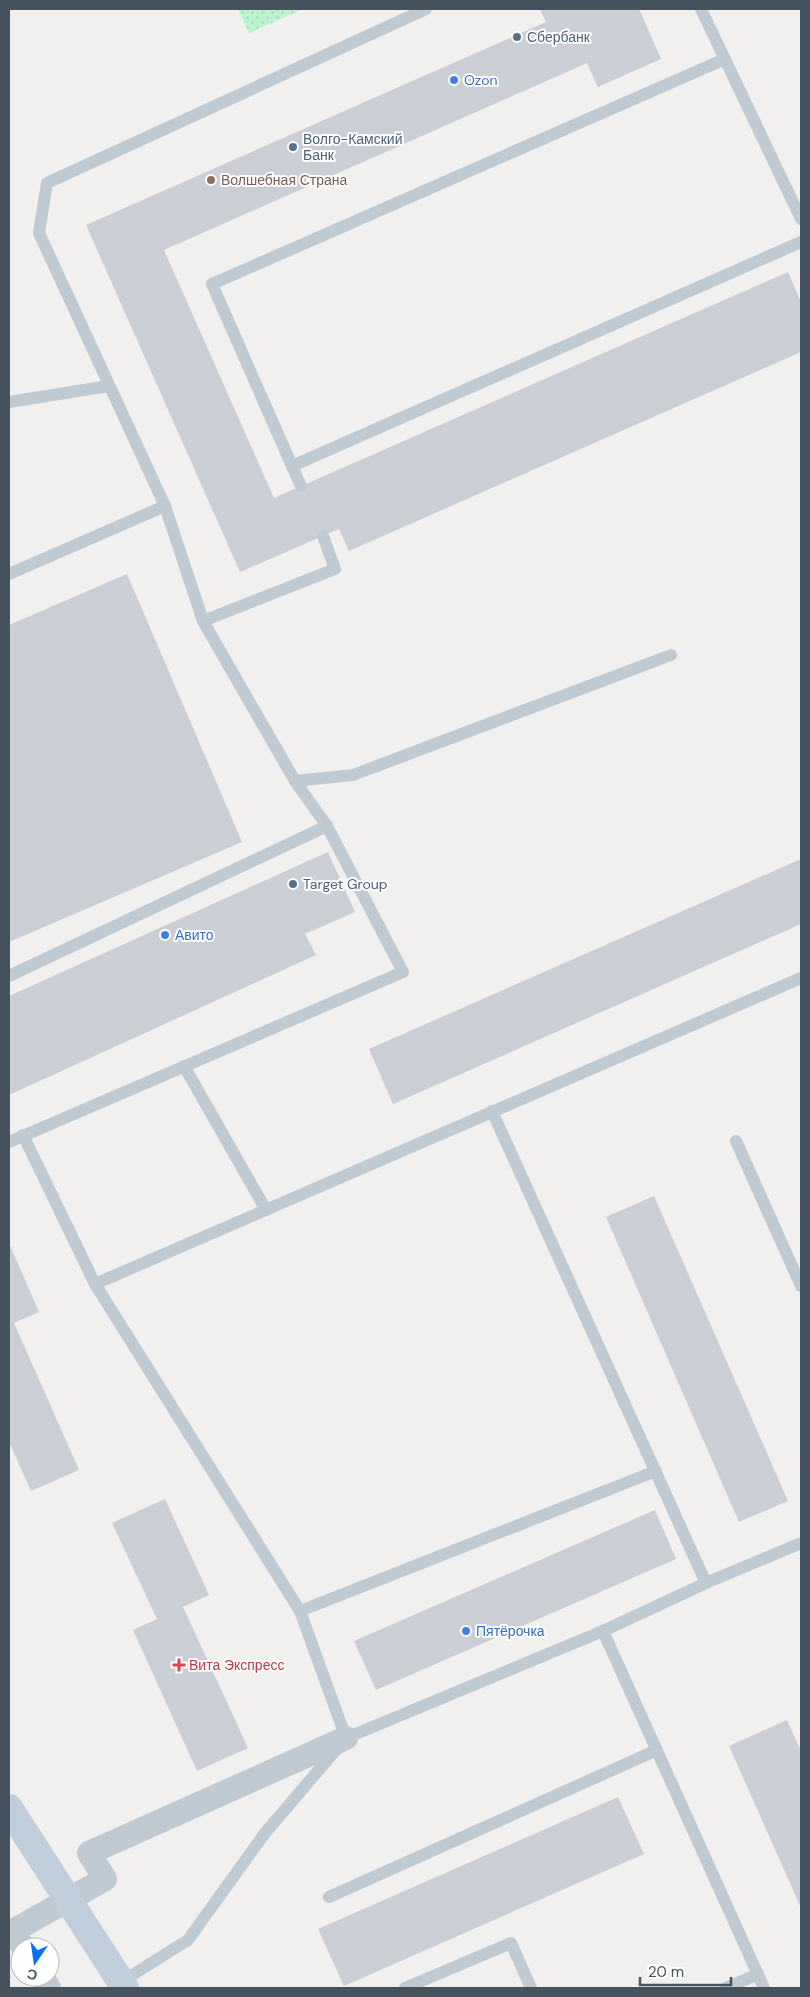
<svg xmlns="http://www.w3.org/2000/svg" width="810" height="1997" font-family="'DM Sans',sans-serif">
	<defs>
		<pattern id="park-dots" width="8" height="8" patternUnits="userSpaceOnUse" patternTransform="scale(1.25)"><rect width="8" height="8" fill="#baf4cf"/><path d="M2 2h.1M6 6h.1" fill="none" stroke="#a1d3b4" stroke-width="1.8" stroke-linecap="round"/></pattern>
	</defs>
	<rect width="100%" height="100%" fill="#f2efef"/>
	<!-- park -->
	<path fill="url(#park-dots)" d="M238,9H303L249,33Z"/>
	<!-- building -->
	<g fill="#cbced5">
		<path d="M540,9H639L661,59L598,87L587,63L164,250L274,498L788,272L801,302V352L349,551L339,529L240,572L86,225L546,22Z"/>
		<path d="M127,574L242,842L9,942V625Z"/>
		<path d="M328,852L355,912L305,934L316,955L9,1095V996Z"/>
		<path d="M801,859V924L393,1104L369,1049Z"/>
		<path d="M654,1196L788,1501L739,1522L606,1217Z"/>
		<path d="M9,1243L39,1312L14,1323L79,1470L31,1491L9,1442Z"/>
		<path d="M165,1499L209,1595L183,1607L248,1748L197,1771L133,1630L157,1619L112,1523Z"/>
		<path d="M655,1510L676,1559L376,1690L354,1641Z"/>
		<path d="M787,1720L801,1751V1908L729,1746Z"/>
		<path d="M618,1797L644,1854L344,1986L318,1929Z"/>
	</g>
	<g fill="none" stroke-linecap="round" stroke-linejoin="round">
		<!-- lane -->
		<g stroke="#bfcad3" stroke-width="12">
			<path d="M701,9L801,219"/>
			<path d="M725,59L212,284L292,466L801,242"/>
			<path d="M9,402L109,386"/>
			<path d="M292,466L301,486"/>
			<path d="M9,574L165,506"/>
			<path d="M203,621L335,569L323,536"/>
			<path d="M295,781L353,775L671,655"/>
			<path d="M9,976L327,826"/>
			<path d="M184,1066L266,1210"/>
			<path d="M492,1111L706,1583"/>
			<path d="M23,1135L95,1284L300,1611L346,1738"/>
			<path d="M736,1141L801,1286"/>
			<path d="M9,1142L403,972L327,826L295,781L203,621L165,506L39,233L47,183L426,9"/>
			<path d="M95,1284L801,978"/>
			<path d="M300,1611L656,1471"/>
			<path d="M603,1631L764,1988"/>
			<path d="M329,1897L657,1750"/>
			<path d="M121,1982L188,1940L265,1833L346,1738L603,1631L706,1583L801,1543"/>
			<path d="M405,1988L511,1943L531,1988"/>
			<path d="M726,1988L758,1974"/>
		</g>
		<!-- street -->
		<g stroke="#bfcad3" stroke-width="24">
			<path d="M23,1947L13,1931L105,1879L89,1853L346,1738"/>
			<path d="M42,1977L49,1988"/>
		</g>
		<!-- secondary -->
		<path stroke="#c0cdda" stroke-width="28" d="M9,1808L125,1988"/>
	</g>
	<!-- markers -->
	<g fill="#5c6f8a" stroke="#fff" stroke-width="2">
		<circle cx="517" cy="37" r="5"/>
		<circle cx="293" cy="147" r="5"/>
		<circle cx="293" cy="884" r="5"/>
	</g>
	<g fill="#3f7fe0" stroke="#fff" stroke-width="2">
		<circle cx="454" cy="80" r="5"/>
		<circle cx="165" cy="935" r="5"/>
		<circle cx="466" cy="1631" r="5"/>
	</g>
	<circle fill="#8d6e63" stroke="#fff" stroke-width="2" cx="211" cy="180" r="5"/>
	<path fill="#e0444e" stroke="#fff" stroke-width="2" d="M176.5 1657.5h5v5h5v5h-5v5h-5v-5h-5v-5h5z"/>
	<g text-anchor="middle" dominant-baseline="central" stroke-width="4" stroke-linejoin="round" paint-order="stroke">
		<!-- service labels -->
		<g font-size="14" fill="#4e5e75" stroke="#fff" text-anchor="start">
			<text x="527" y="37">Сбербанк</text>
			<text x="303" y="139">Волго-Камский<tspan x="303" dy="16">Банк</tspan></text>
			<text x="303" y="884">Target Group</text>
		</g>
		<!-- shop labels -->
		<g font-size="14" fill="#366cbe" stroke="#fff" text-anchor="start">
			<text x="464" y="80">Ozon</text>
			<text x="175" y="935">Авито</text>
			<text x="476" y="1631">Пятёрочка</text>
		</g>
		<!-- education labels -->
		<g font-size="14" fill="#785e54" stroke="#fff" text-anchor="start">
			<text x="221" y="180">Волшебная Страна</text>
		</g>
		<!-- health labels -->
		<g font-size="14" fill="#be3a42" stroke="#fff" text-anchor="start">
			<text x="189" y="1665">Вита Экспресс</text>
		</g>
	</g>
	<!-- border -->
	<rect width="810" height="1997" fill="none" stroke="#45535f" stroke-width="20"/>
	<!-- north arrow -->
	<g transform="translate(35 1962) rotate(193)"><circle r="24" fill="#ffffff" stroke="#b5babf"/>
	<path d="M0-4L9 19L0 12L-9 19Z" fill="#0673f6"/>
	<text y="-8" font-size="14" font-weight="bold" text-anchor="middle" fill="#45535f">С</text>
	</g>
	<!-- scale -->
	<path d="M640 1977v8h91v-8" fill="none" stroke="#45535f" stroke-width="2.5"/>
	<text x="648" y="1977" font-size="15" fill="#45535f" stroke="#ffffff" stroke-width="4" paint-order="stroke">20 m</text>
</svg>
